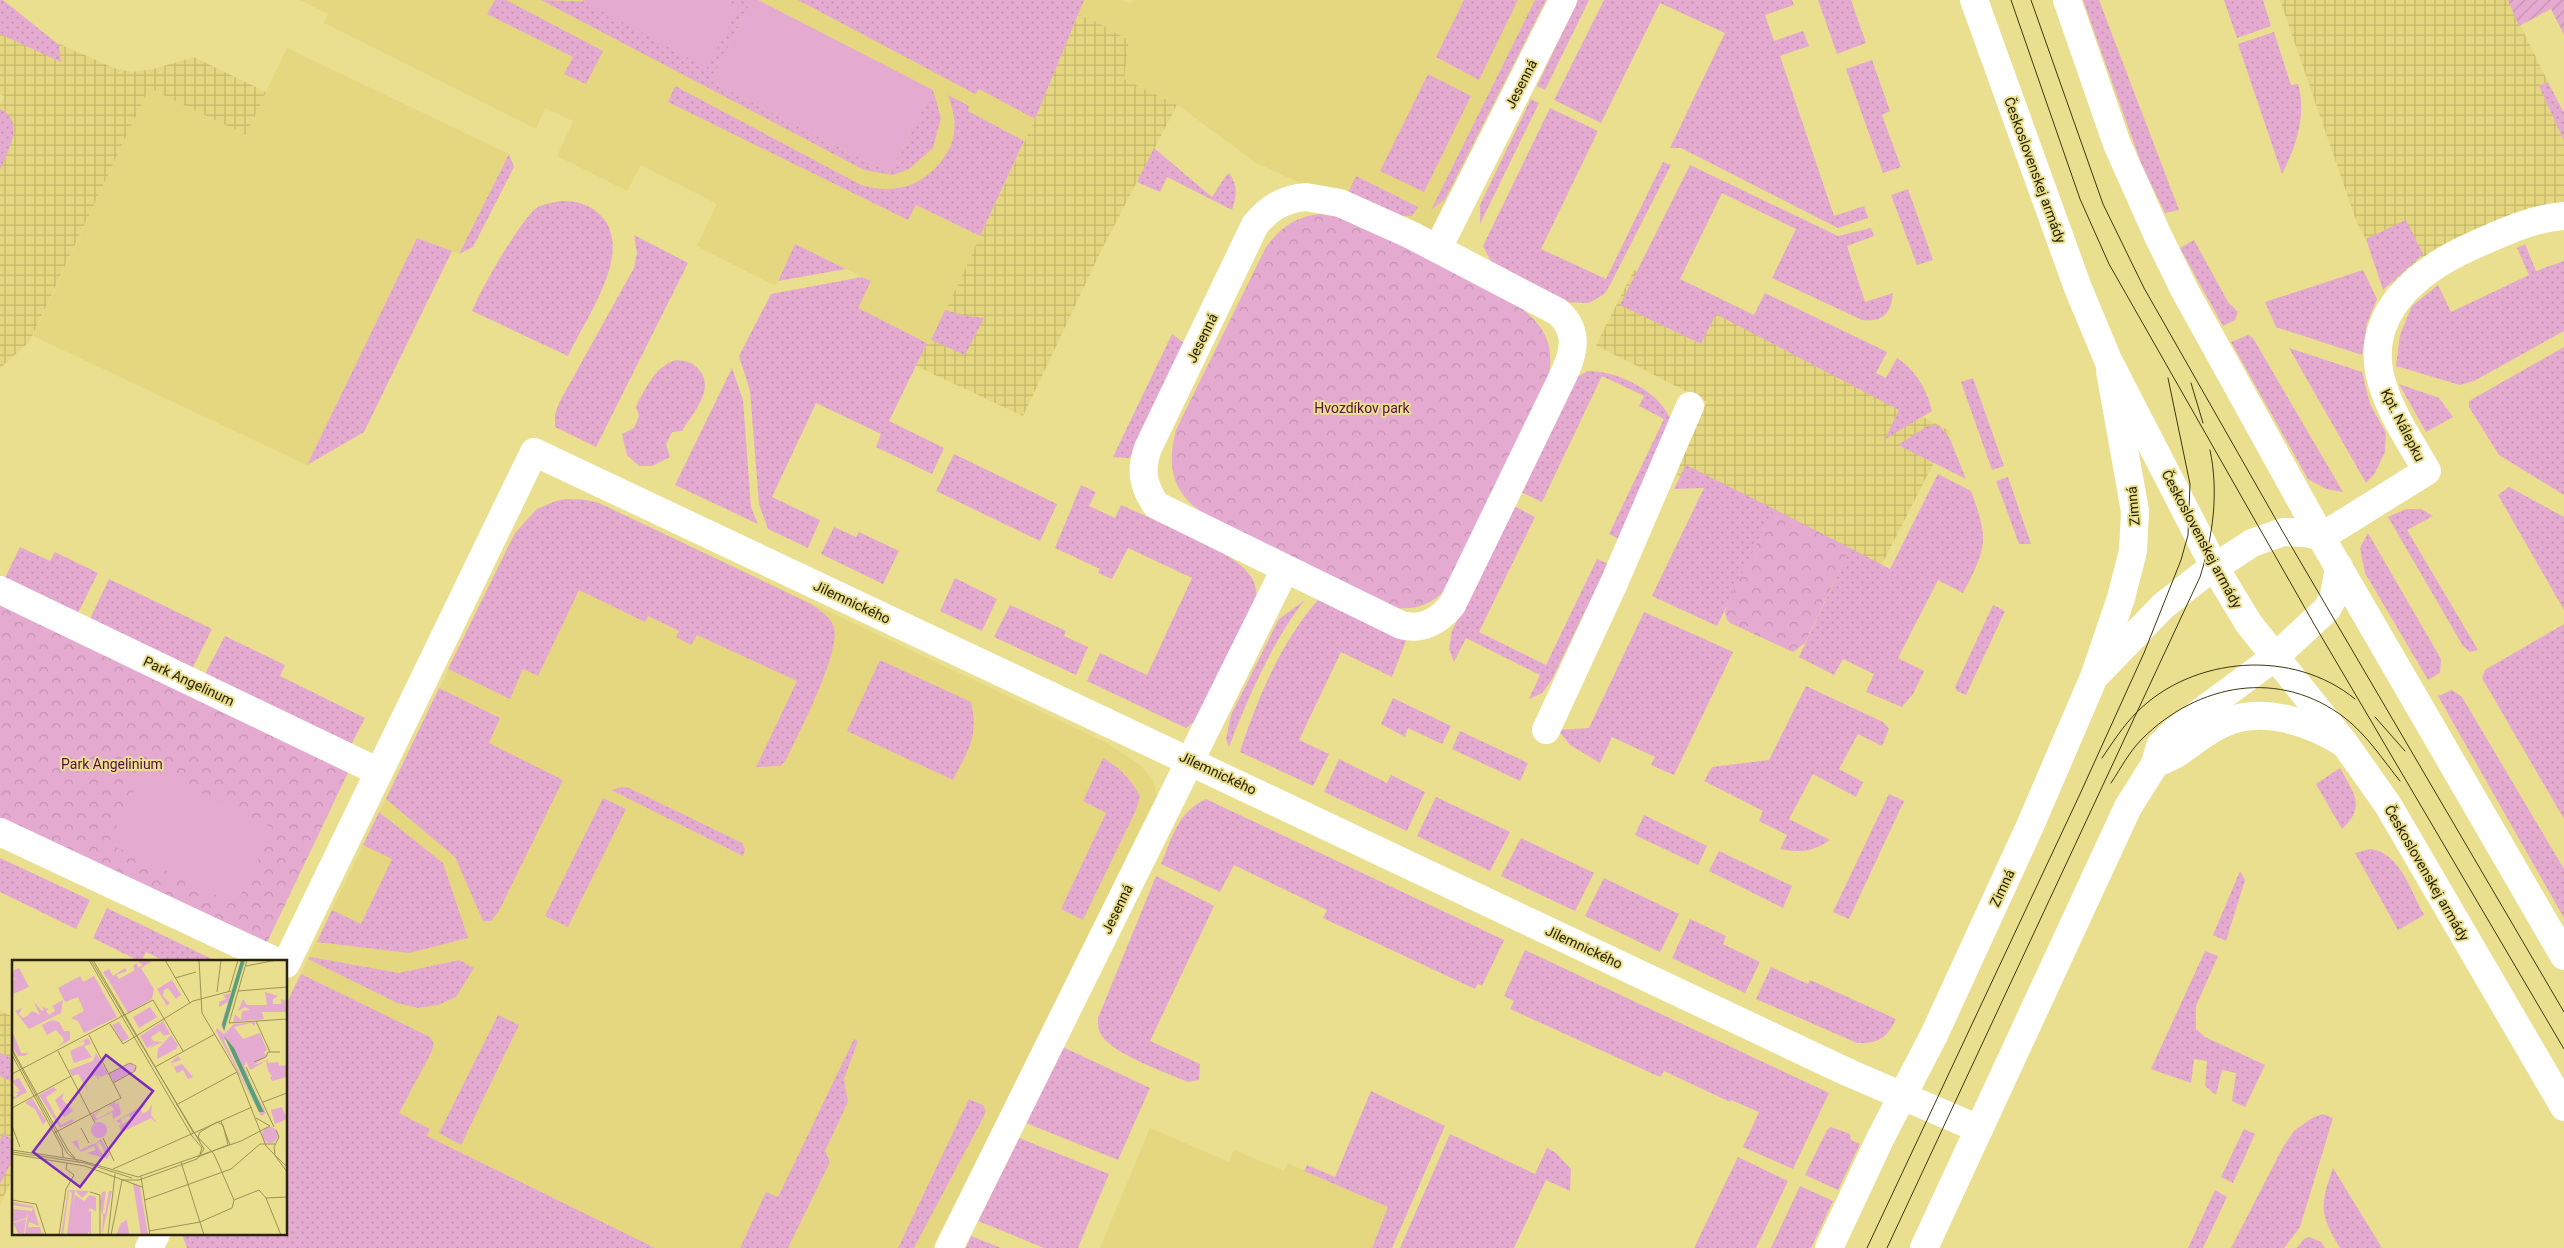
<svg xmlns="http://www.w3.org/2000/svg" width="2564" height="1248" font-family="Roboto,sans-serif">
	<defs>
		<pattern id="industrial-grid" width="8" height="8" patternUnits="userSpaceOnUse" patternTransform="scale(1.25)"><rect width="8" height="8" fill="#e5d77f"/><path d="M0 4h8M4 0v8" fill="none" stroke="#c4b86c"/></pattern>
		<pattern id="grass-dots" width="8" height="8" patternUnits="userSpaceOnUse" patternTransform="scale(1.25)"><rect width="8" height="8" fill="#e5aad0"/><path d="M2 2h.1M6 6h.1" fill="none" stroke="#c492b1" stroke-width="1.8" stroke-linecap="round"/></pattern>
		<pattern id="park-crowns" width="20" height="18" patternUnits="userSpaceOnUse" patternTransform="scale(1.25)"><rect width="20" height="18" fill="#e5aad0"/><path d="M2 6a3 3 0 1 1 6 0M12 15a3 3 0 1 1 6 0" fill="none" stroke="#c492b1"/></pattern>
		<pattern id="garden-furrows" width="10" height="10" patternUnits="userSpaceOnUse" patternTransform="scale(1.25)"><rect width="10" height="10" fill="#e5aad0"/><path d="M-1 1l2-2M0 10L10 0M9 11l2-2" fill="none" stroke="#c492b1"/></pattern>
	</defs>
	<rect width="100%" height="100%" fill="#eade8f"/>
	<!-- built -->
	<g fill="#e5d77f">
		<path d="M300,0H1122L1130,4L1133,0H1563L1438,248L1255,162L1176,104L1124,79L1116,32L1078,15L1035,119L930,344L857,308L871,281L795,244L775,286L697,246L717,204L641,165L627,191L557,156L573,121L545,108L536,129L324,23L328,14Z"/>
		<path d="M287,48L509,154L459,254L417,238L307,465L33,336L149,88L246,135Z"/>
		<path d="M567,499L586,500L599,503L1107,743L1140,765L1153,780L1158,799L1155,812L932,1248H246L286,1234V1004L515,533L537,509L556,501Z"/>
		<path d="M1150,1128L1229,1162L1234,1150L1284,1171L1287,1163L1389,1207L1372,1248H1100Z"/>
	</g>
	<!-- industrial -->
	<g fill="url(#industrial-grid)">
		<path d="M2280,0H2508L2548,82L2539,86L2564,141V216L2398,297L2357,223Z"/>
		<path d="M1078,15L1089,18L1129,40L1124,79L1177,105L1102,249L1023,416L916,366L927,343L930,344L1035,119Z"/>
		<path d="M0,18L114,68L132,72L153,69L194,57L266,92L246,135L149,88L32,336L29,342L0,368V105L4,96L0,94Z"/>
		<path d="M1634,270L1950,431L1876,576L1672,472L1707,402L1596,345Z"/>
		<path d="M0,1011L14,1017V1176L0,1204Z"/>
	</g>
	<!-- grass -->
	<g fill="url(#grass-dots)">
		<path d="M0,0H3L59,45L61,62L0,34Z"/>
		<path d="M495,0H506L603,51L586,84L564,74L573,57L487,14Z"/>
		<path d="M541,0L738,7L726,0H752L711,81L890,173L933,90L941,118L933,148L909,169L893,175L864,170Z"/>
		<path d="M798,0H1084L1035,119L979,89L975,94Z"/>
		<path d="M1464,0H1518L1479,80L1436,57Z"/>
		<path d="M1535,0H1546L1445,199L1431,210Z"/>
		<path d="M1578,0H1589L1545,90L1537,86Z"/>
		<path d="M1604,0H1792L1794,5L1765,15L1774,41L1803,31L1809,46L1780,56L1834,216L1864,206L1868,218L1838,228L1681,148H1670L1725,33L1660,3L1601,123L1554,100Z"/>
		<path d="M1818,0H1851L1866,43L1837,54Z"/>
		<path d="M2083,0H2099L2179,210L2165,213L2141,163Z"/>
		<path d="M2224,0H2263L2271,26L2237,38Z"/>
		<path d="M2274,32L2291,85L2298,84C2307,115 2296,146 2282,174L2238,44Z"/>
		<path d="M1872,60L1890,111L1882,115L1901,167L1883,173L1846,69Z"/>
		<path d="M1428,74L1471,96L1424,192L1380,171Z"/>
		<path d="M2548,82L2564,113V141L2539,86Z"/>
		<path d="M675,86L861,185C891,194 919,188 940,163C947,153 953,145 954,132C956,119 952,107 948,95L969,106L968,111L1024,141L980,236L916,205L908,220L668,102Z"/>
		<path d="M1531,99L1539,103L1480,224V205Z"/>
		<path d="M1550,108L1598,131L1541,249L1606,279L1663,162L1671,165L1610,285L1604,294L1589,303L1565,302L1493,265L1483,246Z"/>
		<path d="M0,109C26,121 8,151 0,170Z"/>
		<path d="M1154,148L1212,197L1227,174H1230C1238,187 1237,195 1232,210L1167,177L1160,192L1137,182Z"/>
		<path d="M509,154L514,167L473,247L459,254Z"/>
		<path d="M1690,165L1838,236L1871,228L1874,236L1847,246L1865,302L1893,293C1891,314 1883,322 1862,320L1772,278L1796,229L1722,193L1680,279L1754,315L1765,293L1887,352L1876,373L1886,378L1897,358C1916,371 1926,387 1932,411L1885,439L1899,410L1716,314L1701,344L1620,305Z"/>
		<path d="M1356,176L1418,207L1412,216H1401L1347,195Z"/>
		<path d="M1908,189L1933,260L1917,265L1891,195Z"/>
		<path d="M560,201C577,200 593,205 604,219C632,256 585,319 568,356L472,311C483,285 515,230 534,210C541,204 551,203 560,201Z"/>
		<path d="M2406,220L2423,254L2383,290L2366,239Z"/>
		<path d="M634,235L688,263L596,447L555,427V415L559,403L634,268L637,253Z"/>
		<path d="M417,238L452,251L364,432L307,465Z"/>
		<path d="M2194,240L2228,302L2238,312L2235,320L2223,326L2180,248Z"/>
		<path d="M795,244L846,269L778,281Z"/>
		<path d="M2525,244L2536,271L2564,261V331L2474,381L2460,385L2396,366L2400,335L2412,306L2438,285L2451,312L2529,275L2517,248Z"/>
		<path d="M2363,270L2377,299L2367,323L2362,355L2276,327L2265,302Z"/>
		<path d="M862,277L871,281L858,308L927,343L889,421L944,448L932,474L876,447L881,434L816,403L772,497L820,520L808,548L768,529L759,504L750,391L739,356L771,294Z"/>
		<path d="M945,310L966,316L984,318L965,355L931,340Z"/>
		<path d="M1172,334L1184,343L1134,453L1129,458L1113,457Z"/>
		<path d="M2248,335L2253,338L2343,492L2326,489L2308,479L2231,342Z"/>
		<path d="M2564,347V495L2499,455L2469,407V401Z"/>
		<path d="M2289,348L2362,372L2370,404L2386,433L2385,452L2375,473L2366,483Z"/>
		<path d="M676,360C687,361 693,362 700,371C715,390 692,414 682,431L672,432L666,444L670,457L652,466H639L627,455L622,434L634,428L639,416L636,406C647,387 654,367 676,360Z"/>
		<path d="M732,368L743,400L751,507L758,524L675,485Z"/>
		<path d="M1588,371C1618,371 1659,391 1671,420L1619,539L1609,534L1664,419L1639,406L1644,396L1602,376L1542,502L1521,492L1577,377Z"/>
		<path d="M1973,378L2004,466L1992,470L1961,382Z"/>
		<path d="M2399,384L2439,398L2453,417L2426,432Z"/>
		<path d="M1934,425H1939L1950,439L1966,479L1898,445L1926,427Z"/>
		<path d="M954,454L1057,504L1040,541L936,491Z"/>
		<path d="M1686,465L1774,509L1717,626L1652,596L1704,488L1674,489Z"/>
		<path d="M1938,474L1971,491C1989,540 1987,547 1963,593L1938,580L1898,658L1924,671L1913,694L1902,707L1866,692L1874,674L1843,659L1834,675L1799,657L1850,548L1890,569Z"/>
		<path d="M2008,477L2031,544H2019L1996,481Z"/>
		<path d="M1081,485L1096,492L1089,506L1115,518L1121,505C1151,519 1232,550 1249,574C1256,582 1257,593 1257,603L1202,715L1186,728L1087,681L1100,653L1147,675L1192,578L1128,548L1112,579L1098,573L1100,569L1055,548Z"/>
		<path d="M2509,487L2564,517V610L2498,495Z"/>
		<path d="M567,499L586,500L599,503L811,604C819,610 829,616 833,625C844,647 798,735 787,758L781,766L756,767L797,681L697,635L691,645L676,637L679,631L648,616L645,622L579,590L538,676L523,669L510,699L448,669L515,533L537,509L556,501Z"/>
		<path d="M1514,506L1535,517L1479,632L1546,665L1597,559L1608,564L1551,681L1542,693L1529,699L1540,675L1466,638L1454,662L1449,649L1452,631Z"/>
		<path d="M2406,509H2421L2433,516L2407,530L2478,650L2470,652L2463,646L2388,517Z"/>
		<path d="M834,527L856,537L859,532L899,551L883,584L821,554Z"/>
		<path d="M2368,533L2441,659L2440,673L2428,680L2365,573L2360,548Z"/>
		<path d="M20,547L50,561L55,552L98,573L78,613L5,578Z"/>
		<path d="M955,578L997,599L982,631L940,611Z"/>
		<path d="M109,579L212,629L192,669L90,619Z"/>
		<path d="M1318,600L1407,638L1392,677L1341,652L1299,740L1329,754L1313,786L1240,752C1257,699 1281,642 1318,600Z"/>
		<path d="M1304,601C1273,640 1247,700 1229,747L1226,739L1231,715L1279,619Z"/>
		<path d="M1010,605L1066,631L1064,636L1088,647L1076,675L994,637Z"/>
		<path d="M1993,605L2005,611L1966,695L1957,691L1955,687Z"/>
		<path d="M1644,612L1733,652L1674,775L1651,765L1655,757L1612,737L1600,763L1570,745L1558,730L1589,728Z"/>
		<path d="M2564,624V819L2482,678L2485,670Z"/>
		<path d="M225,636L285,665L280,676L365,718L352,743L348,745L204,676Z"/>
		<path d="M880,660L971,702C979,738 968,749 953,780L847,731Z"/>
		<path d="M1806,686L1883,722L1889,729L1882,746L1858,734L1839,769L1863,782L1856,797L1813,774L1789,819L1830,840C1813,852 1800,853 1780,849L1787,835L1759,821L1763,811L1704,781L1712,767L1769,760Z"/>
		<path d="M439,688L500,718L489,743L563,780L499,911L491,921H483L455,857L386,799Z"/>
		<path d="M2452,690L2462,697L2564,869V918L2438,696Z"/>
		<path d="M1393,698L1451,726L1442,744L1408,728L1405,737L1381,724Z"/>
		<path d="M1460,731L1528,763L1520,781L1452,749Z"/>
		<path d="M1103,758C1120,768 1130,778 1140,796L1136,810L1083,920L1061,909L1106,813L1083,801Z"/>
		<path d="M1339,759L1387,783L1391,775L1425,792L1407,831L1324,792Z"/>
		<path d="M2340,768C2353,792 2367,807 2342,829L2316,784Z"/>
		<path d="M622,787L629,788L742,843L745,849L743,856L611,790Z"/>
		<path d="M1889,794L1904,801L1849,919L1833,912Z"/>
		<path d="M1436,797L1510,832L1490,871L1417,836Z"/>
		<path d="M603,798L626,809L568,927L545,916Z"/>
		<path d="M1206,799L1504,940L1482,986L1478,984L1475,989L1323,918L1327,910L1234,865L1220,892L1161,864C1173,836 1177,813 1206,799Z"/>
		<path d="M379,812L443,863L468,938L409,953L317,942L332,910L361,924L392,859L363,845Z"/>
		<path d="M1644,815L1707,846L1698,865L1635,835Z"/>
		<path d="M1521,838L1594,873L1575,911L1501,876Z"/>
		<path d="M2370,849C2400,852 2411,892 2424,915L2398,930L2355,853Z"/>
		<path d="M1719,851L1792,886L1783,908L1709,871Z"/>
		<path d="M0,858L90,900L76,929L0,892Z"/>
		<path d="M2240,871L2245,880L2226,941L2213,935Z"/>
		<path d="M1156,876L1214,906L1150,1041L1200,1064L1199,1080L1188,1082C1167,1073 1113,1054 1102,1036C1098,1031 1098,1024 1098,1018Z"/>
		<path d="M1604,878L1679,914L1660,952L1585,916Z"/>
		<path d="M107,908L218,962H167L146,952L141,962L93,938Z"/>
		<path d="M1690,919L1726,936L1723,944L1760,962L1745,993L1672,958Z"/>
		<path d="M1525,950L1829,1093L1793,1169L1743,1147L1759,1112L1731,1100L1730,1102L1664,1071L1660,1077L1510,1009L1514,1001L1504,996Z"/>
		<path d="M2205,951L2218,956L2196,1006V1029L2205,1037L2265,1065L2245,1107L2232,1101L2236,1073L2222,1070L2216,1095L2205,1086L2207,1061L2194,1059L2191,1083L2151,1069Z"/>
		<path d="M310,957L399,973L459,960L474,968L456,997L438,1005L418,1008L397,1003L308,959Z"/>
		<path d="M1771,967L1808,984L1810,980L1896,1019C1887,1038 1878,1044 1857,1043L1756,999Z"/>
		<path d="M301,974L430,1037L434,1044L431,1053L399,1113L430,1129L427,1136L655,1248H187L182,1234H286V1004Z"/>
		<path d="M498,1015L519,1025L461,1145L439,1133Z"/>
		<path d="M854,1039L858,1041L844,1079L848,1102L825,1151L830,1162L788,1248H740L766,1192L778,1197Z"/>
		<path d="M1063,1047L1150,1088L1118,1160L1026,1123Z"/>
		<path d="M0,1053L14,1059V1083L0,1076Z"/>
		<path d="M1371,1091L1445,1126L1392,1248H1372L1388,1207L1304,1171L1307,1165L1335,1177Z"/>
		<path d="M969,1099L983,1105L986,1111L983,1118L914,1248H898Z"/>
		<path d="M2323,1114L2333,1118L2300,1227L2284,1248H2231L2283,1147L2294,1131L2312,1118Z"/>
		<path d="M1831,1127L1850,1134L1851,1140L1860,1144L1838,1190L1805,1175L1827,1130Z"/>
		<path d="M2244,1129L2255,1134L2233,1183L2221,1177Z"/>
		<path d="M3,1133L14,1142V1157L0,1184V1140Z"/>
		<path d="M1450,1134L1535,1174L1547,1148L1555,1152L1571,1169L1570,1191L1546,1180L1514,1248H1400Z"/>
		<path d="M1019,1138L1109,1174L1078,1248H1044L978,1221Z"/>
		<path d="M1738,1157L1788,1181L1756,1248H1694Z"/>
		<path d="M2333,1168L2382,1248H2340C2319,1214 2320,1205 2333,1168Z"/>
		<path d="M1800,1186L1833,1201L1811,1248H1771Z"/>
		<path d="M2215,1190L2227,1197L2203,1248H2188Z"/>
		<path d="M971,1236L1001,1248H966Z"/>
		<path d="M2310,1237L2321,1242L2325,1248H2297L2304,1239Z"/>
	</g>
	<!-- park -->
	<g fill="url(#park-crowns)">
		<path d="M1321,214L1350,219L1519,306C1545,327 1554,343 1549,377L1447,589C1431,604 1417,610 1396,608L1202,512C1171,492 1167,464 1176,430L1266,247C1281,227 1296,216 1321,214Z"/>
		<path d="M1774,509L1850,548L1805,643L1793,652L1730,623C1722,615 1726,609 1729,600Z"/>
		<path d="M0,590L354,760L261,955L0,832Z"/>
	</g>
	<!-- garden -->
	<path fill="url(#garden-furrows)" d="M2508,0H2564V35L2551,9L2519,26Z"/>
	<!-- pitch -->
	<g fill="#e5aad0">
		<path d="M582,0H726L739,7L707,68Z"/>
		<path d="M752,0H758L933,90L890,173L711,81Z"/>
		<path d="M146,766L273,828L236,905L108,843Z"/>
	</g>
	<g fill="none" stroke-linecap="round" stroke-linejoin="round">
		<!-- minor -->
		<g stroke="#fff" stroke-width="28">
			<path d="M1306,197L1340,203L1411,235L1558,312C1578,330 1575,349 1565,372L1452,605C1439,621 1422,631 1401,625L1156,505C1143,486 1140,470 1148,448L1255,225C1269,208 1283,199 1306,197Z"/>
			<path d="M1438,248L1563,0"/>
			<path d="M0,590L379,772"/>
			<path d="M2098,673L2163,606L2200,577L2252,543L2283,532L2307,533L2321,537L2427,471C2411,443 2391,414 2382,383C2362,316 2415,272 2470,247C2499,234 2532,218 2564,216"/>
			<path d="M1546,730L1614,583L1690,406"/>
			<path d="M2155,764C2163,760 2172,757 2179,752C2194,742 2207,730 2224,723C2263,706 2311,722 2345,744"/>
			<path d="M0,832L277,962"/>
			<path d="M286,964L534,452L1847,1072L1979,1129"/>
			<path d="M149,1248L156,1234"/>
			<path d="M949,1248L1285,569"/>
			<path d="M1829,1248L1881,1137L1934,1035L2030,826L2094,677L2121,598L2133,551L2135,511L2110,371"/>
			<path d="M1924,1248L2128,807L2155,764L2160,746L2175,731L2275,657L2327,609L2334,596L2339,567"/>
		</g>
		<!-- tertiary -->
		<g stroke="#fff" stroke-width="28">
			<path d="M1974,0L2078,288L2108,360L2215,568L2249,624L2345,744L2388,805L2564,1107"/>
			<path d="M2067,0L2117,144L2158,236L2185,291L2321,537L2564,956"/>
		</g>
		<!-- tram -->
		<g stroke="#3e3812" stroke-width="1">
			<path d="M2011,0L2080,199L2109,264L2314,624L2564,1049"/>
			<path d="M2031,0L2103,204L2144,288L2283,532L2564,1012"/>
			<path d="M2191,383L2203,423"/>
			<path d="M2375,717L2405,751"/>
			<path d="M2102,758C2113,742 2123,726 2137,712C2193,656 2293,648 2355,699"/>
			<path d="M2111,783C2121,768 2129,752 2142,739C2198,683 2280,668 2345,718C2367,735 2383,760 2400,781"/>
			<path d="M1867,1248L2080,794L2144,653L2181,560L2188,535L2190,484L2168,378"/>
			<path d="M1887,1248L2200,577C2213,536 2219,493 2210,450"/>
		</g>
	</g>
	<g text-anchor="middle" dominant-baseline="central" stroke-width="4" stroke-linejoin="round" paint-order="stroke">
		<!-- street labels -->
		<g font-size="14" fill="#282302" stroke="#eade8f">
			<text transform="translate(1521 84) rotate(-63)">Jesenná</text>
			<text transform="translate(2035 170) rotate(70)">Československej armády</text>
			<text transform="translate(1202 338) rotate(-64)">Jesenná</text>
			<text transform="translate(2403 425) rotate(63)">Kpt. Nálepku</text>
			<text transform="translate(2133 506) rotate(-95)">Zimná</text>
			<text transform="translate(2202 539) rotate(62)">Československej armády</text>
			<text transform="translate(852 602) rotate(25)">Jilemnického</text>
			<text transform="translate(189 681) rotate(25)">Park Angelinum</text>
			<text transform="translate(1218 773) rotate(25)">Jilemnického</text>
			<text transform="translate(2427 873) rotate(60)">Československej armády</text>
			<text transform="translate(2002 888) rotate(-65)">Zimná</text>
			<text transform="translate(1117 909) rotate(-64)">Jesenná</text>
			<text transform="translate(1584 947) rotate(25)">Jilemnického</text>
		</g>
		<!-- park labels -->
		<g font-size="14" fill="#560f44" stroke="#eade8f">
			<text x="1362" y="408">Hvozdíkov park</text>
			<text x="112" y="764">Park Angelinium</text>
		</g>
	</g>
	<!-- overview -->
	<g transform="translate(12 960)">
		<rect width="275" height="275" fill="#eade8f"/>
		<path d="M130,0H142L100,26L91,12L97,9L101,16L113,8L115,11L104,15L107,19L123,10L121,6L125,3L126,8L131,5L126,2ZM7,8L17,27L1,34L0,20L4,19L0,18V11ZM160,20L169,35L164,39L156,28L152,30L151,36L158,43L155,46L145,29ZM253,32L266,36L261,39V44H269V39L275,41V52H250L252,59L221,62L223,54L229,60L230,51L238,50L233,47L226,51L231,39L235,45H255ZM219,33L210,64L213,71L223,33L213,72L209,66L216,42L207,47V42L214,39L211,35ZM24,39L30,47L37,49L34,51L37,55L43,51L41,46L38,47L51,40L49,53L17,69L3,51L10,48L7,54L11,58L15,56L10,47L15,56L20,51L28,55L21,41L30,51L32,50ZM138,47L145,57L127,68L121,57ZM40,60L47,62L52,71H58V80L45,87L52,81L51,78L44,70L35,75L30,65ZM151,61L158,74L152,76L148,71L139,77L141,81L150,82L136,89L145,82L135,88L128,76ZM243,62V66L239,63L222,67L231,79L248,73L255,90L252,92L254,96L242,105L256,100V103L266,102L267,106L274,105L275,108V117L260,121L258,117L264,115L260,116L256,111L254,101L238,110L234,101L232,107L254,153L249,156L204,71L205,68L212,74L222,64ZM214,78L243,129L252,152H247L212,81ZM0,70L9,93H17L12,96H6L0,87ZM159,75L166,85L164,89L145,99L146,89ZM76,78L79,84L72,86L80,97L62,103L58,91L73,84L72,81L62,85ZM84,93L96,114L89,117L86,115L87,121L84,115L72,121L77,133L66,114L60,116L57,110L81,101ZM166,96L169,100L160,103L162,107L170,104L181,117L176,119L171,110L165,113L159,102ZM7,118L15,132L0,140V135L3,137L7,133H1L8,131L0,121ZM41,127L45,130L34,137L44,157L49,165L60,159L62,161L48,168L27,135ZM52,133L50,139L61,151L52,157L43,140ZM20,138L34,161L31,165L23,149L13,143ZM106,141L109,154L101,159L100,152L83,161L80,155L91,149L83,155L85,159L102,150L100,146L94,147L103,142L105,145ZM134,144L133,146L129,149L131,154L119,159L117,155L109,159L110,164L136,151L140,144L139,155L146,164L139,158L110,172L107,166L110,164L104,161ZM258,147L259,150L270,147L275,159L263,164ZM250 175a8 8 0 1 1 16 0a8 8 0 1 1-16 0ZM89,179L98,194L95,199L75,193L84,190L82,186L69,192L60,182L65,180L68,190L83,183L91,195L93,193L88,182L85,183L87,189L84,183ZM56,230L77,231L70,238L63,230L61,249L63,235L72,241L78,235L84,237V251L78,248L76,252L79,251V275L76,271V275H55L60,233L57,230L51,275H49ZM94,231L91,253L93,254L97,231H100L90,275L91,254L90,253L89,250L88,241L90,232ZM0,242L21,246L27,266L17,262L16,267H28L30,275H6L13,274L16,253L14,258L1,262L0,249L20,251L21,248L0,245ZM115,260L117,275H104L109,263Z" fill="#e5aad0" fill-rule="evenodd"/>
		<path d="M129,8L142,29L140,39L116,53L100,26ZM68,16L71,22L82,16L105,57L72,73L66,61L59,58L72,51L66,37L53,42L46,28ZM107,62L117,78L110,82L100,65ZM118,103L125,109L102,122L97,113ZM79 170a8 8 0 1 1 16 0a8 8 0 1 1-16 0ZM121,223L128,227L136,275H129ZM14,259L12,274L6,273L1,263Z" fill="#e5aad0"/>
		<path d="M229,0H233L212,71L210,64ZM212,76L222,88L252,152H247Z" fill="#5a9e7c"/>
		<path fill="none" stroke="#9c9357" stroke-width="1" d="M77,0L180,176L190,188L188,194M79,0L192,189L185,199L127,220H110L99,275M81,0L181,172L202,194L222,240M153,0L178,43M187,0L190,53L225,112L254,186L275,207M235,0L217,63L275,59M234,6L265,0M163,18L184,12M217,31L226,0M226,31L275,27M205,32L209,0M244,61L258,92M98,64L111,84L181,41L219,31M0,89L56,190L63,198M0,91L55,193L67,202M46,91L83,163M0,95L50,188L51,197M242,102L254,97L256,92H268M143,107L203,74M234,107L262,167M0,114L141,40L171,91M96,114L118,103L124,106L123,111L101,123M251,142L275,133M164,145L225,112M0,148L59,116M244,158L258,166M209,161L218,185M0,166L8,187M69,168L77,183M42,173L109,138L77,75M91,178L102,201M0,190L67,200L126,217L229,181L258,166M0,192L73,203L120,218M0,194L73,206L130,227M262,194L275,212M263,194L262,187L267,177L264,170M186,197L216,185L211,165L205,162L188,172L186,177L188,182M169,202L192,275M101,209L240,147M129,217L138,275M78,232L88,235V275M254,238L269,275M0,240L24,244L34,275M133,240L219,209L248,184H263M222,240L247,230L254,238L275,237M137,271L188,262L220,248L222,240M47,275L54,229L62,215L54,209L55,203M96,275L103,214"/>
		<path fill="#7b2cbf" fill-opacity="0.15" stroke="#7b2cbf" stroke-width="2.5" d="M94,95L141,131L68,227L21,192Z"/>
		<rect width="275" height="275" fill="none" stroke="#282302" stroke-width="2.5"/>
	</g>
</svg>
